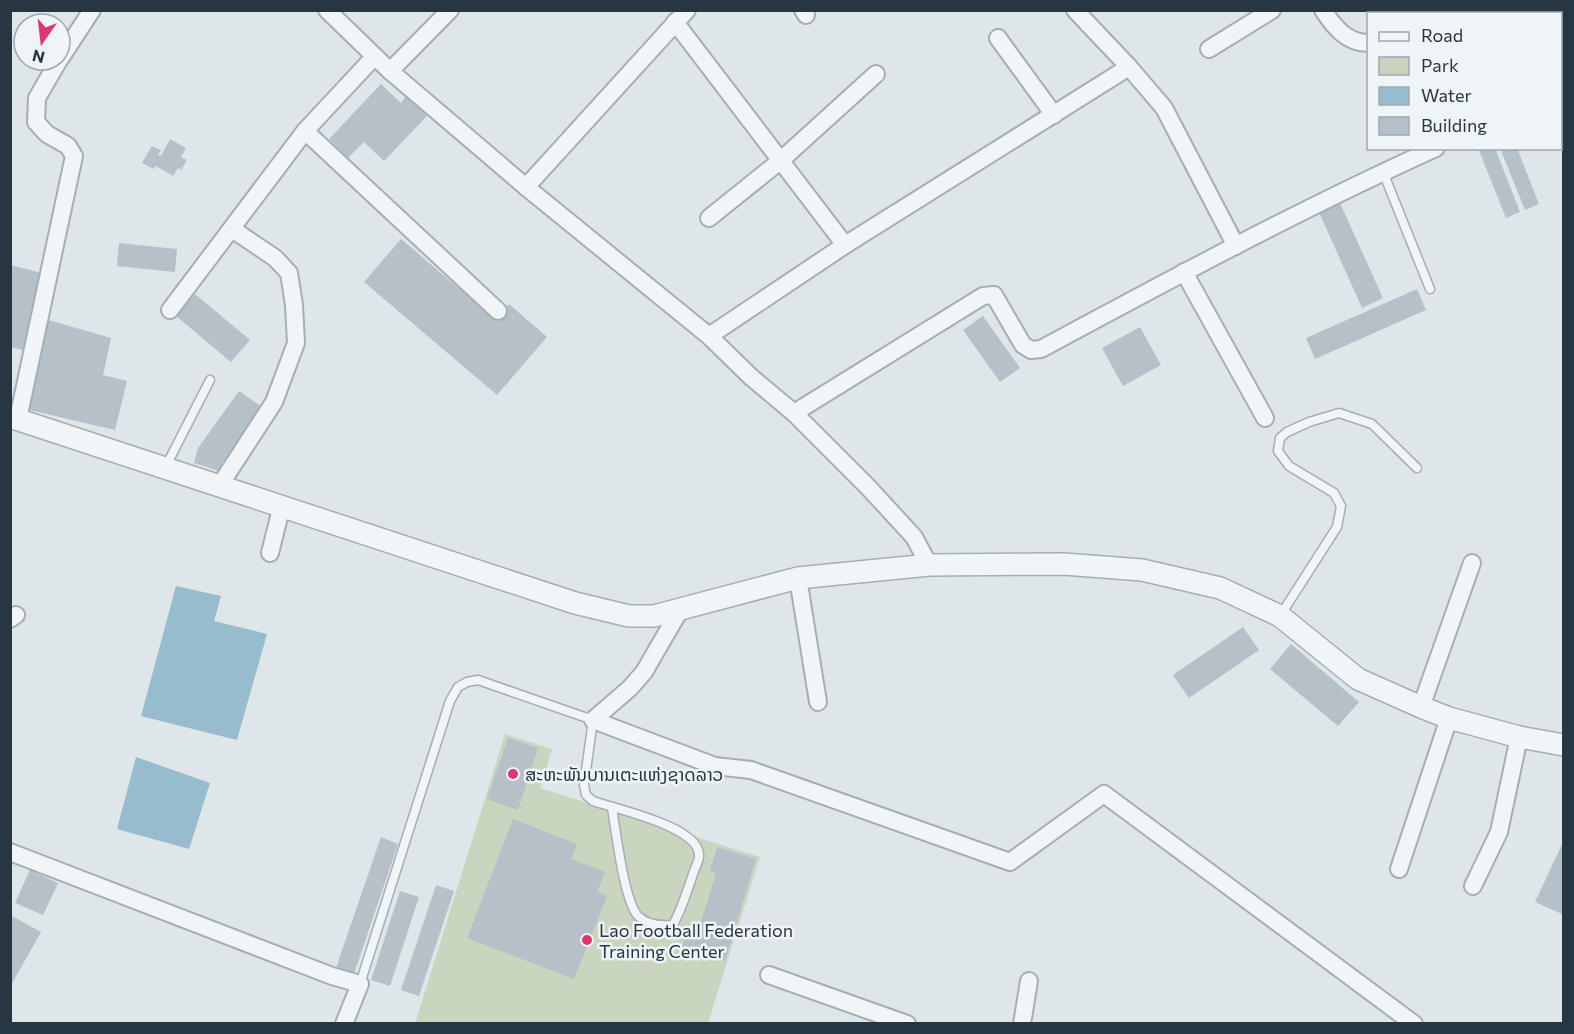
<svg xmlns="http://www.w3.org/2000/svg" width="1574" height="1034" font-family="Commissioner,'Noto Sans Lao',sans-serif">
	<rect width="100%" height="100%" fill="#dfe6ea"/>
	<!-- green -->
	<path fill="#c9d5bf" d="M505,734L552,749L540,788L760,857L708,1023L415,1024Z"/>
	<!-- water -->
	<g fill="#96bcce">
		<path d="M176,586L221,596L214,621L267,634L237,740L141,716Z"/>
		<path d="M136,757L210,783L189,849L117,829Z"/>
	</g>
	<!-- building -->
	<g fill="#b6c0c8">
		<path d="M381,84L401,103L406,96L427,116L384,161L364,142L348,158L329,139Z"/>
		<path d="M170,139L186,148L181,157L187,160L181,170L178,168L173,176L156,166L154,169L142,163L152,146L161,150L158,155L161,156Z"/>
		<path d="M1478,148H1495L1520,212L1506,218Z"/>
		<path d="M1500,148H1517L1539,204L1525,210Z"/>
		<path d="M1339,201L1383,298L1362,308L1318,210Z"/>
		<path d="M401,239L496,320L509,304L547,337L497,395L364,282Z"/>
		<path d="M119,243L177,249L175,272L117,266Z"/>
		<path d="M10,265L42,273L23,350L10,347Z"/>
		<path d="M1417,289L1426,310L1315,359L1306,338Z"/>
		<path d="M195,294L250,340L231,362L176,316Z"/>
		<path d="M983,316L1020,368L1000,382L963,330Z"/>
		<path d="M45,319L111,338L103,375L127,381L115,430L25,409Z"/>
		<path d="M1140,327L1161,365L1123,386L1102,348Z"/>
		<path d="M239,391L262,407L222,463L219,471L194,463L198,448Z"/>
		<path d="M1243,627L1259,650L1189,698L1173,675Z"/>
		<path d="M1291,644L1359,702L1338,726L1270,669Z"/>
		<path d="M508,738L538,748L518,810L487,799Z"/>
		<path d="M513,819L577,844L571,859L605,872L597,892L607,896L574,979L467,938Z"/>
		<path d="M381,837L398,844L354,974L336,968Z"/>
		<path d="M1564,840V915L1535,902Z"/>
		<path d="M717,847L756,859L725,961L682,947L687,928L698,932L716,873L710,871Z"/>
		<path d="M30,870L58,883L43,915L15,903Z"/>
		<path d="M436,885L454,891L419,996L401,990Z"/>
		<path d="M400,891L419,897L390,986L371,980Z"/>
		<path d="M10,915L41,932L10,987Z"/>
	</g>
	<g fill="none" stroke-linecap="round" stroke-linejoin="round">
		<!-- service casing -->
		<g stroke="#a4aeb5" stroke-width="11">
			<g id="service">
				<path d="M1383,172L1430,289"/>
				<path d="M166,466L210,380"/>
				<path d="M1280,616L1337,527L1341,506L1334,493L1289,466L1278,451L1280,438L1287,432L1309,422L1339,413L1372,424L1417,468"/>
				<path d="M360,984L450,701L458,687L467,682L478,680L593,720L584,785L586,795L593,801C616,809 701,827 699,856C699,861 695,868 693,874C687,892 682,908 673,925C661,926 647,925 638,916C624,901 616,831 612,808"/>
			</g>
		</g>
		<!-- minor casing -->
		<g stroke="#a4aeb5" stroke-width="20">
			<g id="minor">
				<path d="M327,10L390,71L526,187L709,336L751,377L794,413L868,487L914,537L929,565"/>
				<path d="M803,10L806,15"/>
				<path d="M1075,10L1129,67L1164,108L1236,246"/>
				<path d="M1323,10C1334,27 1347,43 1368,43"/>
				<path d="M1440,14L1446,10"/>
				<path d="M675,22L845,245"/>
				<path d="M998,38L1054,115"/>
				<path d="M1209,49L1272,10"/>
				<path d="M60,59L92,10"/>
				<path d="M390,71L450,10"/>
				<path d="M1560,93L1564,91"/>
				<path d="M305,131L498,311"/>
				<path d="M526,187L687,10"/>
				<path d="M709,218L780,161L876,74"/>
				<path d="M1184,272L1265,418"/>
				<path d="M170,310L305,131L374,57"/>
				<path d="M709,336L845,245L1129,67"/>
				<path d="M794,413L983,296L994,295L1023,345L1031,350L1041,349C1171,279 1301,209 1436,148"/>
				<path d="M18,419L74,156L68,146L47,134L36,122L37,98L59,60"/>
				<path d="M220,485L274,402L296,343L294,305L289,273L275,258L232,229"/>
				<path d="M270,553L282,505"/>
				<path d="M798,578L818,702"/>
				<path d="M680,610L644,672L630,688L593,720L715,766L751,770L1010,862L1104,794L1414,1024"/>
				<path d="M10,619L16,615"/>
				<path d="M1421,707L1472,563"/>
				<path d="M10,852L332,976L360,984L344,1024"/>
				<path d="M1399,869L1449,718"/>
				<path d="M1473,886L1499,832L1519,737"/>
				<path d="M769,975L907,1024"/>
				<path d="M1022,1024L1029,981"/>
			</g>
		</g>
		<!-- tertiary casing -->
		<g stroke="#a4aeb5" stroke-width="24">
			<path id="tertiary" d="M10,417L575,603L629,616H654L798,578L929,565L1064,564L1142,570L1220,588L1280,616L1358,679L1421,707L1449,718L1519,737L1564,745"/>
		</g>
		<!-- service -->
		<use href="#service" stroke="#f2f5f8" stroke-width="8"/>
		<!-- minor -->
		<use href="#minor" stroke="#f2f5f8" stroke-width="16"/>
		<!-- tertiary -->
		<use href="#tertiary" stroke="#f2f5f8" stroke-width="21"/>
	</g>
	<!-- markers -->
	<g fill="#dd3670" stroke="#eff4f7" stroke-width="2">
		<circle cx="513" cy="774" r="6"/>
		<circle cx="587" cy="940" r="6"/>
	</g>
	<g text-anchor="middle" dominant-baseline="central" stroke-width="5" stroke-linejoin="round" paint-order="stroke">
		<!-- poi labels -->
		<g font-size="18" fill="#263643" stroke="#eff4f7" text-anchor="start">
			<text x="525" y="774">ສະຫະພັນບານເຕະແຫ່ງຊາດລາວ</text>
			<text x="599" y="930">Lao Football Federation<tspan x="599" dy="21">Training Center</tspan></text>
		</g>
	</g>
	<!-- border -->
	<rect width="1574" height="1034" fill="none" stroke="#263643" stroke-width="24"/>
	<!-- legend -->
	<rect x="1367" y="12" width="195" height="138" fill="#eff4f7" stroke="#9fa8af" stroke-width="1.5"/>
	<rect x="1379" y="32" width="30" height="9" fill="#f2f5f8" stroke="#9fa8af" stroke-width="1.5"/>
	<text x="1421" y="42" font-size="18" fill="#263643">Road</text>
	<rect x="1379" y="57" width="30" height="18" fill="#c9d5bf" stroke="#9fa8af" stroke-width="1.5"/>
	<text x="1421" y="72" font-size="18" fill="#263643">Park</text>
	<rect x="1379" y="87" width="30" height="18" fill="#96bcce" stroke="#9fa8af" stroke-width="1.5"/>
	<text x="1421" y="102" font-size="18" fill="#263643">Water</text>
	<rect x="1379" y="117" width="30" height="18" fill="#b6c0c8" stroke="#9fa8af" stroke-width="1.5"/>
	<text x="1421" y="132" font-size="18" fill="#263643">Building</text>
	<!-- north arrow -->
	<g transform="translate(42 42) rotate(194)"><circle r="28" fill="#eff4f7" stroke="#9fa8af" stroke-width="1.5"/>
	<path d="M0-4.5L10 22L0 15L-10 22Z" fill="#dd3670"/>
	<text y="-9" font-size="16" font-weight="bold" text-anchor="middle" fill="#263643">N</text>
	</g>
</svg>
